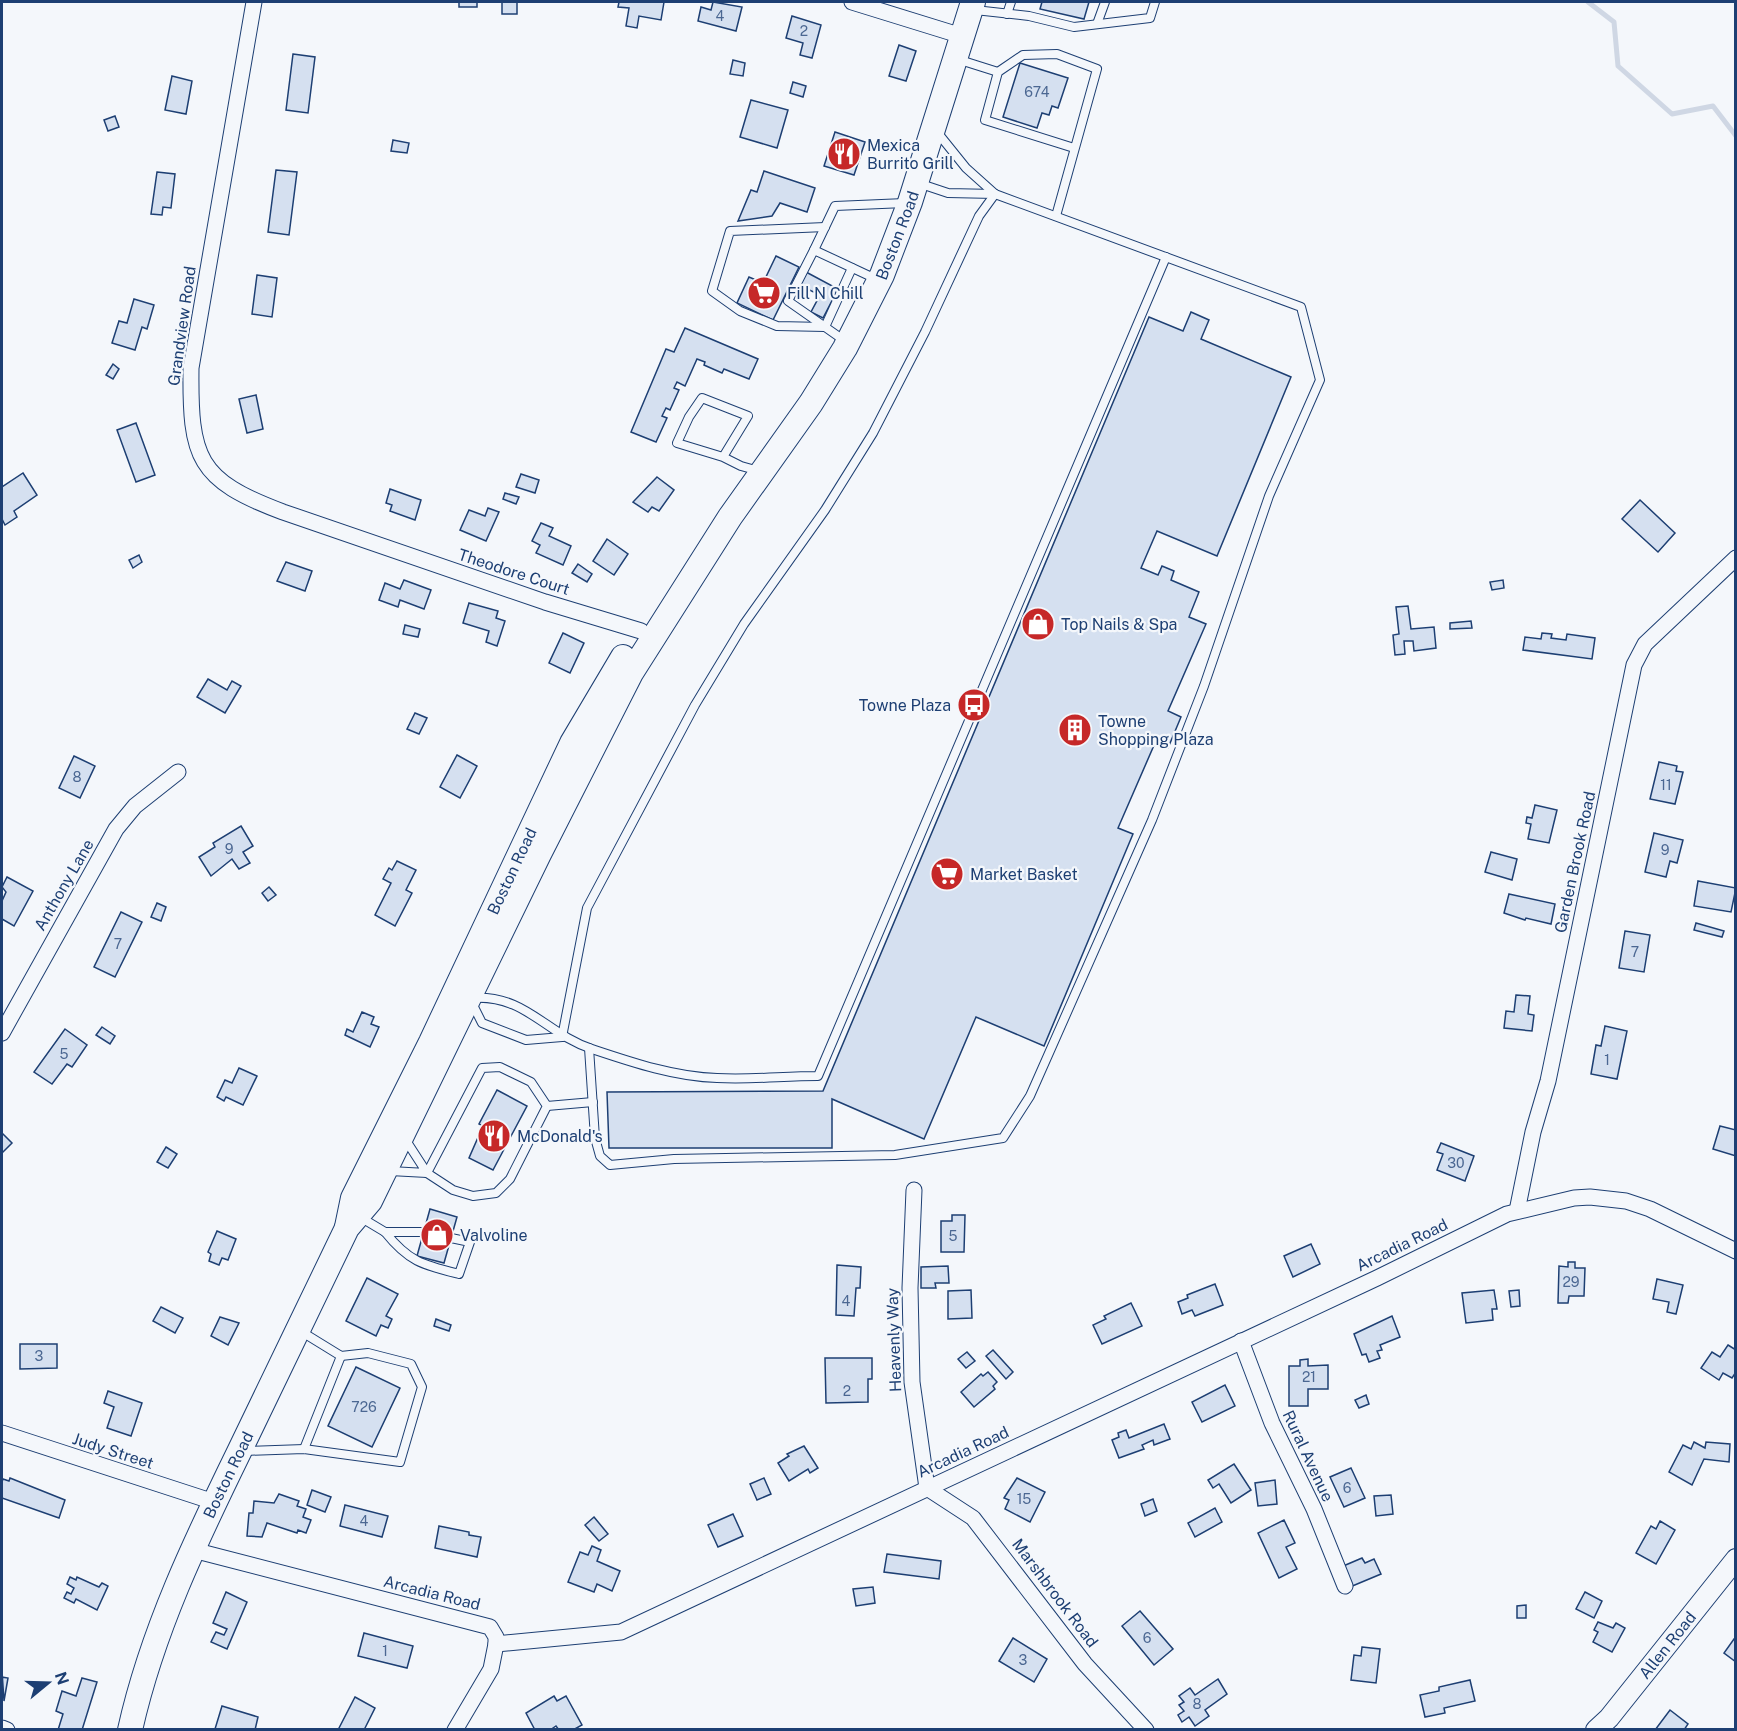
<svg xmlns="http://www.w3.org/2000/svg" width="1737" height="1731" font-family="'Public Sans',sans-serif">
	<rect width="100%" height="100%" fill="#f4f7fb"/>
	<g fill="none" stroke-linecap="round" stroke-linejoin="round">
		<!-- stream -->
		<path stroke="#cfd7e4" stroke-width="5" d="M1588,2L1614,22L1618,66L1672,114L1713,106L1736,136"/>
	</g>
	<!-- building -->
	<g fill="#d5e0f0" stroke="#1d3f73" stroke-width="1.5">
		<rect x="459" y="2" width="18" height="5"/>
		<rect x="502" y="2" width="15" height="12"/>
		<path d="M619,2H664L661,20L639,16L637,28L626,26L629,8L618,7Z"/>
		<path d="M713,2L742,7L736,31L698,21L701,7L711,10Z"/>
		<path d="M1042,2H1089L1084,19L1040,9Z"/>
		<path d="M792,16L821,25L812,58L800,55L803,43L786,38Z"/>
		<path d="M899,45L916,51L906,81L889,76Z"/>
		<path d="M293,54L315,57L308,113L286,110Z"/>
		<path d="M733,60L745,63L743,76L730,74Z"/>
		<path d="M1020,63L1068,78L1058,108L1052,106L1049,115L1042,113L1037,128L1003,117Z"/>
		<path d="M172,76L192,81L186,114L165,110Z"/>
		<path d="M793,82L806,86L803,97L790,93Z"/>
		<path d="M751,100L788,110L777,148L740,137Z"/>
		<path d="M115,116L119,127L108,131L104,120Z"/>
		<path d="M835,132L865,142L854,175L824,166Z"/>
		<path d="M393,140L409,143L407,153L391,151Z"/>
		<path d="M276,170L297,172L289,235L268,232Z"/>
		<path d="M764,171L815,188L807,212L780,203L772,216L738,221L751,190L757,192Z"/>
		<path d="M157,172L175,174L171,208L163,207L162,215L151,214Z"/>
		<path d="M776,256L799,267L773,320L737,303L749,277L763,283Z"/>
		<path d="M806,272L838,289L823,318L811,312L820,295L799,285Z"/>
		<path d="M257,275L277,278L272,317L252,314Z"/>
		<path d="M134,299L154,305L147,329L142,327L135,350L112,343L119,321L127,323Z"/>
		<path d="M1191,312L1209,320L1201,339L1291,377L1217,556L1157,531L1141,568L1158,575L1162,566L1174,571L1171,580L1199,592L1189,617L1206,624L1168,711L1181,717L1168,748L1155,743L1118,828L1133,834L1044,1046L976,1017L924,1139L832,1099V1148H609L607,1092L823,1091L1149,317L1183,331Z"/>
		<path d="M685,328L758,359L749,379L724,369L722,373L704,365L705,362L697,359L685,386L677,382L674,388L679,390L670,410L666,408L662,416L667,418L656,442L631,432L666,349L674,352Z"/>
		<path d="M113,364L119,369L113,379L106,375Z"/>
		<path d="M256,395L263,429L247,433L239,399Z"/>
		<path d="M136,423L155,475L136,482L117,430Z"/>
		<path d="M23,473L37,495L14,511L17,517L5,525L2,519V487Z"/>
		<path d="M521,474L539,480L535,493L516,487Z"/>
		<path d="M657,477L674,490L659,511L652,507L648,512L633,502Z"/>
		<path d="M390,489L421,500L415,520L390,511L392,505L386,503Z"/>
		<path d="M505,493L519,497L516,504L503,499Z"/>
		<path d="M1640,500L1675,533L1658,552L1622,519Z"/>
		<path d="M488,508L499,512L486,541L460,530L469,510L485,516Z"/>
		<path d="M541,523L553,528L549,536L571,546L563,565L536,553L540,545L532,541Z"/>
		<path d="M607,539L628,554L614,575L593,561Z"/>
		<path d="M139,555L142,562L133,568L129,560Z"/>
		<path d="M286,562L312,571L305,591L277,581Z"/>
		<path d="M578,564L592,574L587,582L572,573Z"/>
		<path d="M404,580L431,590L424,609L400,600L398,607L379,600L385,583L400,589Z"/>
		<path d="M1503,580L1504,588L1492,590L1490,582Z"/>
		<path d="M469,603L498,611L496,618L505,621L497,646L486,642L489,631L463,623Z"/>
		<path d="M1408,606L1411,629L1434,627L1436,648L1414,651L1413,641H1404L1405,654L1395,655L1393,635L1399,634L1396,607Z"/>
		<path d="M1471,621L1472,628L1450,629V623Z"/>
		<path d="M405,625L420,629L418,637L403,634Z"/>
		<path d="M563,633L584,643L570,673L549,663Z"/>
		<path d="M1542,633L1552,634L1551,638L1566,640L1567,634L1595,638L1592,659L1523,650L1525,637L1541,639Z"/>
		<path d="M208,679L227,690L232,681L241,686L225,713L197,697Z"/>
		<path d="M415,713L427,718L419,734L407,729Z"/>
		<path d="M457,755L477,766L460,798L440,787Z"/>
		<path d="M74,756L95,766L80,798L59,788Z"/>
		<path d="M1659,762L1677,766L1676,771L1683,772L1675,804L1650,799Z"/>
		<path d="M1535,805L1557,810L1549,843L1528,839L1531,824L1526,823L1527,817L1532,818Z"/>
		<path d="M241,826L253,846L243,852L250,863L239,869L232,859L211,876L199,857L215,847L213,843Z"/>
		<path d="M1654,833L1683,840L1677,863L1670,861L1666,877L1645,872Z"/>
		<path d="M1491,852L1517,859L1512,880L1485,872Z"/>
		<path d="M397,861L416,870L406,890L412,893L395,926L375,915L391,883L383,879L389,868L392,870Z"/>
		<path d="M7,877L33,891L14,926L2,919V901L6,892L2,887Z"/>
		<path d="M1698,881L1736,888L1731,912L1694,906Z"/>
		<path d="M269,887L276,895L268,901L262,893Z"/>
		<path d="M1509,894L1555,904L1551,924L1526,918L1525,920L1504,913Z"/>
		<path d="M157,903L166,907L161,921L151,917Z"/>
		<path d="M121,912L142,922L115,977L94,967Z"/>
		<path d="M1696,923L1724,931L1722,937L1694,930Z"/>
		<path d="M1625,931L1650,935L1644,972L1619,968Z"/>
		<path d="M1516,995L1530,996L1528,1014L1534,1015L1532,1031L1504,1028L1506,1011L1514,1012Z"/>
		<path d="M362,1012L374,1017L371,1024L379,1027L370,1047L345,1035L347,1029L353,1032Z"/>
		<path d="M1605,1026L1627,1031L1617,1079L1591,1074L1596,1045L1601,1046Z"/>
		<path d="M102,1027L115,1036L110,1044L96,1035Z"/>
		<path d="M65,1029L87,1045L72,1067L67,1064L52,1084L34,1072Z"/>
		<path d="M239,1068L257,1076L243,1105L226,1097L224,1101L217,1097L225,1080L232,1083Z"/>
		<path d="M497,1090L527,1106L493,1170L469,1158L483,1126L479,1124Z"/>
		<path d="M1720,1126L1736,1130V1156L1713,1149Z"/>
		<path d="M2,1133L12,1143L2,1153Z"/>
		<path d="M1441,1143L1474,1156L1465,1181L1437,1170L1443,1154L1437,1152Z"/>
		<path d="M166,1147L177,1154L168,1168L157,1162Z"/>
		<path d="M430,1209L457,1217L444,1263L417,1256Z"/>
		<path d="M952,1215H965L964,1252H941V1221H952Z"/>
		<path d="M217,1231L236,1239L228,1260L222,1258L219,1265L209,1261L211,1254L208,1252Z"/>
		<path d="M1311,1244L1320,1264L1293,1277L1284,1256Z"/>
		<path d="M1568,1262H1575V1268H1585L1584,1296H1569L1568,1303H1558L1559,1266L1568,1267Z"/>
		<path d="M837,1265L861,1267L860,1288H856L854,1316L836,1315Z"/>
		<path d="M948,1266L949,1283H935L936,1288H921V1267Z"/>
		<path d="M367,1278L398,1294L386,1316L392,1319L388,1328L381,1325L376,1336L346,1321Z"/>
		<path d="M1657,1279L1683,1285L1676,1314L1667,1312L1669,1302L1653,1299Z"/>
		<path d="M1215,1284L1223,1305L1195,1316L1192,1310L1182,1314L1178,1302L1188,1298L1187,1295Z"/>
		<path d="M971,1290L972,1318L948,1319V1291Z"/>
		<path d="M1494,1290L1497,1309H1492L1493,1320L1466,1323L1462,1293Z"/>
		<path d="M1519,1290L1520,1306L1511,1307L1509,1291Z"/>
		<path d="M1131,1303L1142,1326L1102,1344L1093,1325L1106,1319L1104,1316Z"/>
		<path d="M161,1307L183,1318L175,1333L153,1321Z"/>
		<path d="M1392,1316L1400,1337L1380,1345L1382,1350L1377,1351L1380,1358L1369,1362L1366,1354L1362,1355L1354,1334Z"/>
		<path d="M220,1317L239,1323L228,1345L211,1336Z"/>
		<path d="M436,1319L451,1325L449,1331L434,1326Z"/>
		<path d="M20,1344H57V1368L20,1369Z"/>
		<path d="M1728,1345L1736,1350V1372L1732,1378L1723,1373L1719,1380L1701,1368L1712,1352L1720,1357Z"/>
		<path d="M993,1350L1013,1372L1006,1379L986,1356Z"/>
		<path d="M967,1352L975,1361L966,1368L958,1359Z"/>
		<path d="M825,1358H872V1379H868V1402L826,1403Z"/>
		<path d="M1308,1359V1366L1328,1365V1389H1308V1406H1289V1366H1300V1360Z"/>
		<path d="M356,1367L400,1388L372,1447L328,1426Z"/>
		<path d="M988,1372L997,1382L993,1386L995,1389L974,1407L961,1392L981,1374L983,1376Z"/>
		<path d="M1225,1385L1235,1406L1202,1422L1192,1402Z"/>
		<path d="M108,1391L142,1403L131,1436L107,1428L114,1407L104,1403Z"/>
		<path d="M1366,1395L1369,1404L1359,1408L1355,1400Z"/>
		<path d="M1164,1424L1170,1439L1154,1445L1153,1440L1142,1445L1144,1449L1119,1458L1112,1440L1119,1437L1118,1433L1126,1430L1129,1438Z"/>
		<path d="M1694,1442L1705,1448L1706,1442L1730,1444L1729,1462L1704,1459L1692,1485L1669,1472L1683,1445L1691,1449Z"/>
		<path d="M804,1446L818,1468L810,1473L808,1469L789,1481L778,1463L789,1456L787,1454Z"/>
		<path d="M1234,1464L1251,1490L1231,1503L1219,1484L1213,1488L1208,1480Z"/>
		<path d="M1351,1468L1365,1498L1344,1507L1330,1477Z"/>
		<path d="M10,1478L65,1500L59,1518L2,1498V1482L3,1479L9,1481Z"/>
		<path d="M764,1478L771,1494L757,1500L750,1484Z"/>
		<path d="M1017,1478L1045,1492L1030,1522L1005,1509L1009,1500L1004,1498Z"/>
		<path d="M1275,1480L1277,1504L1258,1506L1255,1483Z"/>
		<path d="M312,1490L331,1497L325,1512L307,1505Z"/>
		<path d="M279,1494L299,1501L297,1506L306,1509L303,1517L311,1520L306,1533L298,1530L297,1533L267,1523L262,1537L247,1536L249,1513H253L254,1501L274,1503Z"/>
		<path d="M1391,1495L1393,1514L1376,1516L1374,1496Z"/>
		<path d="M1153,1499L1157,1511L1145,1516L1141,1504Z"/>
		<path d="M345,1505L388,1516L382,1537L340,1526Z"/>
		<path d="M1215,1508L1222,1522L1195,1537L1188,1523Z"/>
		<path d="M733,1514L743,1536L718,1547L708,1525Z"/>
		<path d="M594,1517L608,1534L599,1541L585,1525Z"/>
		<path d="M1284,1520L1295,1543L1286,1547L1297,1569L1279,1578L1258,1533Z"/>
		<path d="M1660,1521L1675,1530L1656,1564L1636,1553L1651,1526L1656,1529Z"/>
		<path d="M439,1526L469,1532V1535L481,1537L477,1557L435,1548Z"/>
		<path d="M592,1546L601,1550L597,1561L620,1571L612,1591L597,1584L594,1592L568,1582L580,1552L588,1555Z"/>
		<path d="M887,1554L941,1561L939,1579L884,1572Z"/>
		<path d="M1362,1558L1365,1563L1374,1559L1381,1574L1350,1587L1341,1567Z"/>
		<path d="M70,1577L76,1580L77,1577L99,1587L102,1583L108,1586L97,1610L76,1599L74,1603L64,1598L67,1592L71,1594L74,1588L67,1584Z"/>
		<path d="M873,1587L875,1603L856,1606L853,1589Z"/>
		<path d="M226,1592L247,1602L227,1649L211,1642L216,1632L224,1635L227,1629L213,1623Z"/>
		<path d="M1585,1592L1602,1601L1594,1618L1576,1609Z"/>
		<path d="M1526,1605V1618H1517V1606Z"/>
		<path d="M1140,1611L1173,1649L1154,1665L1122,1626Z"/>
		<path d="M1598,1622L1613,1628L1616,1623L1625,1628L1612,1652L1593,1642L1598,1632L1594,1630Z"/>
		<path d="M364,1633L413,1646L407,1668L358,1656Z"/>
		<path d="M1013,1638L1047,1659L1034,1682L999,1661Z"/>
		<path d="M1734,1639L1736,1640V1662L1724,1653Z"/>
		<path d="M1362,1647L1380,1649L1376,1683L1351,1680L1354,1655L1361,1656Z"/>
		<path d="M2,1671V1677L8,1678L4,1701Z"/>
		<path d="M82,1678L97,1682L82,1730H58L63,1714L56,1711L62,1691L76,1696Z"/>
		<path d="M1218,1679L1227,1694L1205,1710L1209,1716L1195,1726L1189,1717L1182,1722L1178,1715L1184,1711L1179,1705L1184,1702L1179,1696L1190,1688L1195,1695Z"/>
		<path d="M1470,1680L1475,1701L1444,1708L1445,1713L1425,1717L1420,1695L1439,1691V1687Z"/>
		<path d="M554,1696L557,1701L566,1696L582,1725L573,1730H559L556,1726L550,1730H535L526,1713Z"/>
		<path d="M355,1697L375,1708L364,1730H338Z"/>
		<path d="M222,1706L258,1717L255,1730L215,1729Z"/>
		<path d="M1670,1710L1688,1724L1684,1730H1655Z"/>
	</g>
	<g fill="none" stroke-linecap="round" stroke-linejoin="round">
		<!-- service casing -->
		<g stroke="#1d3f73" stroke-width="10">
			<g id="service">
				<path d="M975,10L1029,16L1074,27L1150,18L1155,2"/>
				<path d="M1007,14L1011,2"/>
				<path d="M1097,24L1105,2"/>
				<path d="M960,60L998,72"/>
				<path d="M937,132L966,168L995,194"/>
				<path d="M1056,216L1097,69L1057,54L1023,55L998,72L985,120L1074,148"/>
				<path d="M825,227L730,231L712,291L740,311L777,326L825,327L852,268"/>
				<path d="M814,250L835,206L905,203"/>
				<path d="M845,341L788,301L814,250L876,279"/>
				<path d="M723,457L677,443L689,417L702,398L748,416L723,457L741,466L759,471"/>
				<path d="M472,998C525,994 546,1034 592,1049C631,1062 675,1077 717,1078C750,1080 784,1076 818,1076L1166,257"/>
				<path d="M472,1003L482,1023L526,1040L562,1037"/>
				<path d="M562,1037L587,908L695,705L744,624L825,510L873,433L925,332L979,216L995,194"/>
				<path d="M589,1048L595,1138L600,1156L610,1165L674,1159L895,1155L1003,1138L1030,1096L1152,820L1204,686L1269,496L1320,380L1301,307L995,194L948,193L918,183"/>
				<path d="M500,1067L531,1082L547,1106L510,1179L496,1193L473,1196L453,1190L427,1173L482,1068Z"/>
				<path d="M547,1106L593,1102"/>
				<path d="M390,1171L427,1173L405,1139"/>
				<path d="M360,1217L385,1232"/>
				<path d="M423,1232H385C409,1262 423,1265 459,1274L470,1242L451,1238"/>
				<path d="M304,1449L341,1356"/>
				<path d="M244,1451L304,1449L400,1462L422,1387L411,1364L368,1353L341,1356L302,1332"/>
			</g>
		</g>
		<!-- minor casing -->
		<g stroke="#1d3f73" stroke-width="17">
			<g id="minor">
				<path d="M254,2L191,368C190,458 197,480 283,512L545,602L641,631"/>
				<path d="M852,2L962,36"/>
				<path d="M2,1033L116,829L135,806L178,772"/>
				<path d="M914,1190L910,1288L912,1382L927,1488L973,1518L1085,1664L1146,1730"/>
				<path d="M1517,1211L1533,1132L1548,1081L1634,665L1645,644L1736,558"/>
				<path d="M1241,1341L1272,1423L1314,1509L1345,1586"/>
				<path d="M2,1433L214,1502"/>
				<path d="M193,1550L490,1627L496,1637V1644L621,1632L1377,1278L1507,1214L1574,1198L1590,1197L1626,1201L1650,1209L1736,1251"/>
				<path d="M2,1728L7,1730"/>
				<path d="M455,1730L491,1669L496,1644"/>
			</g>
		</g>
		<!-- tertiary casing -->
		<g stroke="#1d3f73" stroke-width="22">
			<g id="tertiary">
				<path id="s1" d="M1596,1730L1609,1718L1736,1559"/>
			</g>
		</g>
		<!-- primary casing -->
		<g stroke="#1d3f73" stroke-width="26">
			<g id="primary">
				<path id="s2" d="M347,1227L353,1198L431,1042L572,743L623,657"/>
				<path id="s3" d="M130,1730C152,1631 196,1540 240,1450C276,1376 311,1302 347,1228L370,1201L539,854L631,673L730,517L811,403L845,348L882,275L910,202L973,2"/>
			</g>
		</g>
		<!-- service -->
		<use href="#service" stroke="#f4f7fb" stroke-width="8"/>
		<!-- minor -->
		<use href="#minor" stroke="#f4f7fb" stroke-width="15"/>
		<!-- tertiary -->
		<use href="#tertiary" stroke="#f4f7fb" stroke-width="20"/>
		<!-- primary -->
		<use href="#primary" stroke="#f4f7fb" stroke-width="24"/>
	</g>
	<!-- icons -->
	<defs>
		<g id="restaurant-disc" transform="scale(1.725)"><circle r="9.5" fill="#c62828" stroke="#f4f7fb"/><path d="M-5-6h1v4h1v-4h1v4h1v-4h1v5L-1.5 .5V6h-2V.5L-5-1ZM5-6V6H3V1.5H1.5Q1.5-4 5-6Z" fill="#fff"/></g>
		<g id="supermarket-disc" transform="scale(1.725)"><circle r="9.5" fill="#c62828" stroke="#f4f7fb"/><path d="M-6-5.5h2.5l.6 2H6L4.5 2H-2.5L-4.4-4H-6ZM-1.5 3.2a1.3 1.3 0 1 0 .1 0ZM3 3.2a1.3 1.3 0 1 0 .1 0Z" fill="#fff"/></g>
		<g id="shop-disc" transform="scale(1.725)"><circle r="9.5" fill="#c62828" stroke="#f4f7fb"/><path d="M-5-2.5h2.3a2.7 3.5 0 0 1 5.4 0H5L5.5 6h-11ZM-1.5-2.5h3a1.5 2.3 0 0 0-3 0Z" fill="#fff"/></g>
		<g id="bus-disc" transform="scale(1.725)"><circle r="9.5" fill="#c62828" stroke="#f4f7fb"/><path d="M-5-6H5V4H4V6H2V4H-2V6H-4V4H-5ZM-3.5-4V0h7V-4ZM-3.5 1.2v1.5H-2V1.2ZM2 1.2v1.5H3.5V1.2Z" fill="#fff"/></g>
		<g id="building-disc" transform="scale(1.725)"><circle r="9.5" fill="#c62828" stroke="#f4f7fb"/><path d="M-4-6H4V6H1V3H-1V6H-4ZM-2.5-4.3h1.7v1.8h-1.7ZM.8-4.3h1.7v1.8H.8ZM-2.5-1h1.7V.8h-1.7ZM.8-1h1.7V.8H.8Z" fill="#fff"/></g>
	</defs>
	<g fill-rule="evenodd">
		<use href="#restaurant-disc" x="844" y="154"/>
		<use href="#supermarket-disc" x="764" y="293"/>
		<use href="#shop-disc" x="1038" y="624"/>
		<use href="#bus-disc" x="974" y="705"/>
		<use href="#building-disc" x="1075" y="730"/>
		<use href="#supermarket-disc" x="947" y="874"/>
		<use href="#restaurant-disc" x="494" y="1136"/>
		<use href="#shop-disc" x="437" y="1235"/>
	</g>
	<g text-anchor="middle" dominant-baseline="central" stroke-width="4.5" stroke-linejoin="round" paint-order="stroke">
		<!-- number labels -->
		<g font-size="14" fill="#4b6792">
			<text x="720" y="16">4</text>
			<text x="804" y="31">2</text>
			<text x="1037" y="92">674</text>
			<text x="77" y="777">8</text>
			<text x="1666" y="785">11</text>
			<text x="229" y="849">9</text>
			<text x="1665" y="850">9</text>
			<text x="118" y="944">7</text>
			<text x="1635" y="952">7</text>
			<text x="64" y="1054">5</text>
			<text x="1607" y="1060">1</text>
			<text x="1456" y="1163">30</text>
			<text x="953" y="1236">5</text>
			<text x="1571" y="1282">29</text>
			<text x="846" y="1301">4</text>
			<text x="39" y="1356">3</text>
			<text x="1309" y="1377">21</text>
			<text x="847" y="1391">2</text>
			<text x="364" y="1407">726</text>
			<text x="1347" y="1488">6</text>
			<text x="1024" y="1499">15</text>
			<text x="364" y="1521">4</text>
			<text x="1147" y="1638">6</text>
			<text x="385" y="1651">1</text>
			<text x="1023" y="1660">3</text>
			<text x="1197" y="1704">8</text>
		</g>
		<!-- poi labels -->
		<g font-size="16" fill="#1d3f73" stroke="#f4f7fb" text-anchor="start">
			<text x="867" y="145">Mexica<tspan x="867" dy="18">Burrito Grill</tspan></text>
			<text x="787" y="293">Fill N Chill</text>
			<text x="1061" y="624">Top Nails &amp; Spa</text>
			<text x="951" y="705" text-anchor="end">Towne Plaza</text>
			<text x="1098" y="721">Towne<tspan x="1098" dy="18">Shopping Plaza</tspan></text>
			<text x="970" y="874">Market Basket</text>
			<text x="517" y="1136">McDonald's</text>
			<text x="460" y="1235">Valvoline</text>
		</g>
		<!-- street labels -->
		<g font-size="16" fill="#1d3f73" stroke="#f4f7fb">
			<text stroke="none"><textPath href="#s3" startOffset="1686">Boston Road</textPath></text>
			<text transform="translate(182 326) rotate(-82)">Grandview Road</text>
			<text transform="translate(514 572) rotate(18)">Theodore Court</text>
			<text transform="translate(1575 862) rotate(-78)">Garden Brook Road</text>
			<text stroke="none"><textPath href="#s2" startOffset="393">Boston Road</textPath></text>
			<text transform="translate(64 885) rotate(-60)">Anthony Lane</text>
			<text transform="translate(1402 1245) rotate(-26)">Arcadia Road</text>
			<text transform="translate(894 1340) rotate(-92)">Heavenly Way</text>
			<text transform="translate(113 1451) rotate(18)">Judy Street</text>
			<text transform="translate(963 1452) rotate(-25)">Arcadia Road</text>
			<text transform="translate(1308 1456) rotate(65)">Rural Avenue</text>
			<text stroke="none"><textPath href="#s3" startOffset="274">Boston Road</textPath></text>
			<text transform="translate(432 1593) rotate(14)">Arcadia Road</text>
			<text transform="translate(1055 1593) rotate(53)">Marshbrook Road</text>
			<text stroke="none"><textPath href="#s1" startOffset="111">Allen Road</textPath></text>
		</g>
	</g>
	<!-- border -->
	<rect width="1737" height="1731" fill="none" stroke="#1d3f73" stroke-width="6"/>
	<!-- north arrow -->
	<g transform="translate(48 1683) rotate(71)" stroke="#f4f7fb" stroke-width="4.5" paint-order="stroke">
	<path d="M0-4.5L10 22L0 15L-10 22Z" fill="#1d3f73"/>
	<text y="-9" font-size="16" font-weight="bold" text-anchor="middle" fill="#1d3f73">N</text>
	</g>
</svg>
